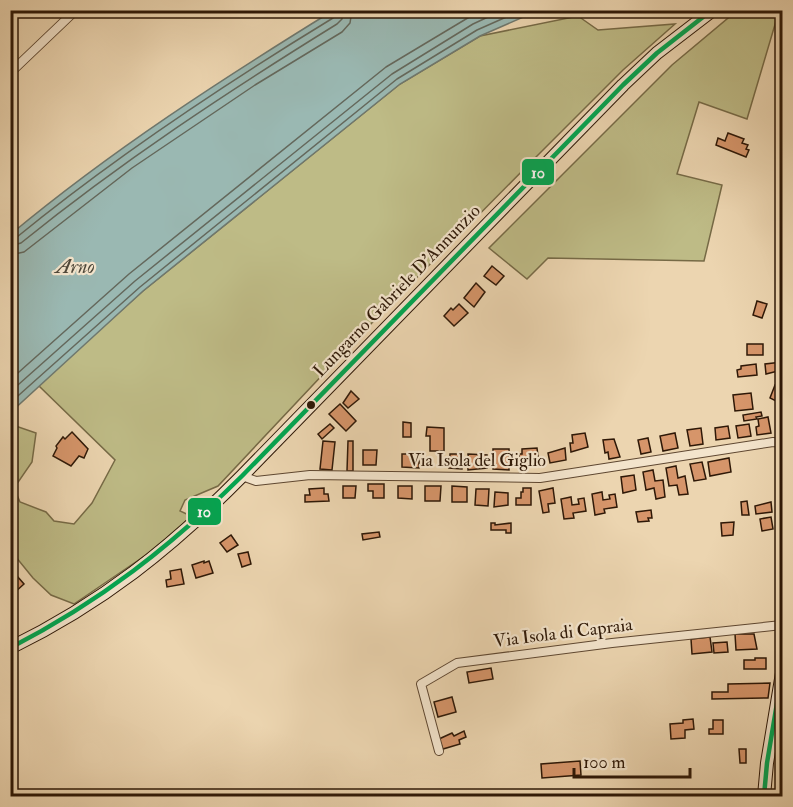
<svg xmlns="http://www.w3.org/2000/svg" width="793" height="807" font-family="'IM FELL Double Pica',serif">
	<rect width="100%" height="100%" fill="#ecd5b0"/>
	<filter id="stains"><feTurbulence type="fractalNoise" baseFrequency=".00333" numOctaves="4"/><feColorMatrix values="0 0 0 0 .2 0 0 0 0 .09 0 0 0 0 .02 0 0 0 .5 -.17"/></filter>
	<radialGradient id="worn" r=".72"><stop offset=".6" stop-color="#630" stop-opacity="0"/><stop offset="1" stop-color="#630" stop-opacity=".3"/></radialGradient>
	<!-- green -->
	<g fill="#bebb86" stroke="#766a46" stroke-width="1.5">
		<path d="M740,11H779L747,119L699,102L677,174L722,185L704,261L548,258L527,279L489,248L672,65L733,14Z"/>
		<path d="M578,16L598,30L675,24L623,70L535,158L360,335L218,486L185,500L180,511L193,517L146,555L74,604L51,595L33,578L11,551L10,424L36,433L32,462L14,488L20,502L46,512L54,521L74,524L92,503L115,460L38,385L143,291L400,84L480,36Z"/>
	</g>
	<!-- water -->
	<path fill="#9ab8b2" stroke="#6f786e" stroke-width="1.5" d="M334,10L537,11L480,36L400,84L143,291L11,412V234C112,150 222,79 334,10Z"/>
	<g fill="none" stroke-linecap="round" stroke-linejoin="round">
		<!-- shore -->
		<g stroke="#64685c" stroke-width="1.5">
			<path d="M10,238L17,237C116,156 223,85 333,18L336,10"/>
			<path d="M10,246L21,243C121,162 227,92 337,24L342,19L343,10"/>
			<path d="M10,255L24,252L132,168L255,85L342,32L350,23L352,10"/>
			<path d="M10,380L129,274L386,67L481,10"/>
			<path d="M10,392L135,281L392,74L473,24L503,10"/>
			<path d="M10,403L140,287L397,79L477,30L522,10"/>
		</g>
	</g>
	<!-- building -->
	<g fill="#d6956a" stroke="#2e1807" stroke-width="1.5">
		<path d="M728,133L744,139L742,143L748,145L746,149L749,150L746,157L716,145L718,138L725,141Z"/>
		<path d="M492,266L504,276L496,285L484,276Z"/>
		<path d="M476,283L485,292L474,307L464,298Z"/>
		<path d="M757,301L767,304L762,318L753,315Z"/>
		<path d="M459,304L468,313L454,326L444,316L451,308L453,310Z"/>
		<rect x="747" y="344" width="16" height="11"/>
		<path d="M782,362V370L766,374L765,364Z"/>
		<path d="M756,364L757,375L738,377L737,370L741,369V366Z"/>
		<path d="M775,385L782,389V404L770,398Z"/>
		<path d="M351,391L359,399L348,408L343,403Z"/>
		<path d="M751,393L753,409L735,411L733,395Z"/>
		<path d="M340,404L356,421L346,431L329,414Z"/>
		<path d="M761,412L762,416L756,417L757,419L744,421L743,415Z"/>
		<path d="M768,417L771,433L757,435L756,427L759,426L758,419Z"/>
		<path d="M403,422L411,423V437H403Z"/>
		<path d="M330,424L334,428L322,439L318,434Z"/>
		<path d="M749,424L751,436L738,438L736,426Z"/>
		<path d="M728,426L730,438L716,440L715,428Z"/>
		<path d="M427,427L444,428V451H430V436H426Z"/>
		<path d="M701,428L703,444L690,446L687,430Z"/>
		<path d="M72,432L88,449L84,458L79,456L71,466L53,456L57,448L56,446L63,437L65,439Z"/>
		<path d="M585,433L588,447L571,452L570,443H573L572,435Z"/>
		<path d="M675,433L678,448L663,451L660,436Z"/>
		<path d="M648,438L651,452L641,454L638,440Z"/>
		<path d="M614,439L620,457L609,459L608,452L605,453L603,440Z"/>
		<path d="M323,441L335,442L332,470L320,469Z"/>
		<path d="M348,441H353V471H347Z"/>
		<path d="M537,448L539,464L520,466L519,454H522V449Z"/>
		<path d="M565,448L566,460L550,463L548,453Z"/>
		<path d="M493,449H509V470L493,469Z"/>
		<path d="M363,450H377L376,465H363Z"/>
		<path d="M402,454H419V468L402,467Z"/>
		<path d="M450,454H463L462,469L449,468Z"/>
		<path d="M468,454L487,455V468L468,470Z"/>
		<path d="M729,458L731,472L710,476L708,462Z"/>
		<path d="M702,462L706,479L694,481L690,464Z"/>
		<path d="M676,466L678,478L685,476L688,494L679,495L677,485L669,486L666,468Z"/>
		<path d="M653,470L655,481L663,480L665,497L656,499L654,488L646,490L643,472Z"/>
		<path d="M634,475L636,490L623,493L621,477Z"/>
		<path d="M368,484H384V498H373V491H368Z"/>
		<path d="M343,486H356L355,498H343Z"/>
		<path d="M398,486H412V499L398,498Z"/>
		<path d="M425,486H441L440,501H425Z"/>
		<path d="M452,486L467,487V502H452Z"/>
		<path d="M324,488V494H328L329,501L305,502V495H310L309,489Z"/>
		<path d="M523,488H531V505H516V498H521V492H523Z"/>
		<path d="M553,488L555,503L548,504L549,512L543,513L539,491Z"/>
		<path d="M476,489H489L488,506L475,505Z"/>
		<path d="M495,492L508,493V505L494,507Z"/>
		<path d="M602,492L603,500L610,499L609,495L615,494L617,507L604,509L605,513L595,515L592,494Z"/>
		<path d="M571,497L572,505L579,504L578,499L584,498L586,511L573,513L574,518L564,519L561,499Z"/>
		<path d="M747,501L749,515H742L741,502Z"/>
		<path d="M771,502L772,512L756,514L755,506Z"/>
		<path d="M651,510L652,518H648L649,521L638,522L636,512Z"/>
		<path d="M771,517L773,529L762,531L760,519Z"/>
		<path d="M734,522L733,535L722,536L721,523Z"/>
		<path d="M491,523H495V525L511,523V533H506V530H491Z"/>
		<path d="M379,532L380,537L363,540L362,534Z"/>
		<path d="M231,535L238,545L227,552L220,543Z"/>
		<path d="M248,552L251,564L242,567L238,554Z"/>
		<path d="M204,561V563L209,561L213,573L196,578L192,565Z"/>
		<path d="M10,568L24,584L14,593L10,589Z"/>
		<path d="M181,569L184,584L167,587L166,580L171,579L170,571Z"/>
		<path d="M735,634H754L757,649L736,650Z"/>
		<path d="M710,637L712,652L692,654L691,639Z"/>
		<path d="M727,642L728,652L714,653L713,643Z"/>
		<path d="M755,658H766V669H744V660H755Z"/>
		<path d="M491,668L493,679L469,683L467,672Z"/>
		<path d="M770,683L768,698L712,699V692H728V684Z"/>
		<path d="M452,697L456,712L438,717L434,702Z"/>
		<path d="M693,719L694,729L685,730V738L671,739L670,724L683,723V720Z"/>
		<path d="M713,720H723V734H709V729H713Z"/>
		<path d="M464,731L466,737L459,740L460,744L443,749L439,739L452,733L454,736Z"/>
		<path d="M739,749H746V763H740Z"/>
		<path d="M580,761L581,775L542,778L541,764Z"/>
	</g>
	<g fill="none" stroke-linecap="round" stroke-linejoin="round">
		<!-- street casing -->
		<g stroke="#5e4731" stroke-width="10">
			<g id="street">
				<path d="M10,73L76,10"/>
				<path d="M242,476L256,481L310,475L540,478L773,442L782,443"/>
				<path d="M439,751L421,684L457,663L612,643L782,625"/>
			</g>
		</g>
		<!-- secondary casing -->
		<g stroke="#2e1807" stroke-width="14">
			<g id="secondary">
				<path d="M10,648C102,603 171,548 242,476L623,85L657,53L713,10"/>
				<path d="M764,796L767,763L782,673"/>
			</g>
		</g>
		<!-- street -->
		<use href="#street" stroke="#f3e4cc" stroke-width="8"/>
		<!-- secondary -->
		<use href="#secondary" stroke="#f3e4cc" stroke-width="12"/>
		<!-- bus-1 casing -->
		<g stroke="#f3e4cc" stroke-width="9">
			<g id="bus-1">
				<path d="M10,648C101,601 170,547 242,476L623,85L657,53L712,10"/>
				<path d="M764,796L767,763L782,673"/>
			</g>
		</g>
		<!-- bus-1 -->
		<use href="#bus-1" stroke="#00a651" stroke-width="4.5"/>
	</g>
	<!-- markers -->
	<circle fill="#2e1807" stroke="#f3e4cc" stroke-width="2" cx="311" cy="405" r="5"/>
	<g text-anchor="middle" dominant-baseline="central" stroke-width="4.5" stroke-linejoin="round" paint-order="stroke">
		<!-- street labels -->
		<g font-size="18" fill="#2e1807" stroke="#f3e4cc">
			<text transform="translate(397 291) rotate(-46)">Lungarno Gabriele D'Annunzio</text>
			<text x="477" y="460">Via Isola del Giglio</text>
			<text transform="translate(563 633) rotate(-7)">Via Isola di Capraia</text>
		</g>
		<!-- water labels -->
		<g font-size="20" font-style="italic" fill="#4e483a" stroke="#f3e4cc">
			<text x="75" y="266">Arno</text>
		</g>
	</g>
	<g stroke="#f3e4cc" stroke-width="2">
		<rect x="521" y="158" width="34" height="28" rx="6" fill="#00a651"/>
		<rect x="187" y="497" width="35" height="29" rx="6" fill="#00a651"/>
	</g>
	<g font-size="16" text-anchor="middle" font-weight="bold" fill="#fff">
		<text x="538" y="178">10</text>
		<text x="204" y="517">10</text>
	</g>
	<!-- margin -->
	<rect width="793" height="807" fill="none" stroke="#ecd5b0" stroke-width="36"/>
	<rect x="12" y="12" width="769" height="783" fill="none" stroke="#2e1807" stroke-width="3"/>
	<rect x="18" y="18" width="757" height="771" fill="none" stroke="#2e1807" stroke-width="1.5"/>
	<!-- scale -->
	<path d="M574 768v9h116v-9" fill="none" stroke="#2e1807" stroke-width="3"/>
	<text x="583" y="768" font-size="18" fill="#2e1807" stroke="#f3e4cc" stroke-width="4.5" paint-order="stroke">100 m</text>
	<rect width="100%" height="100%" filter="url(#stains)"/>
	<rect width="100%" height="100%" fill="url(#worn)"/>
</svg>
